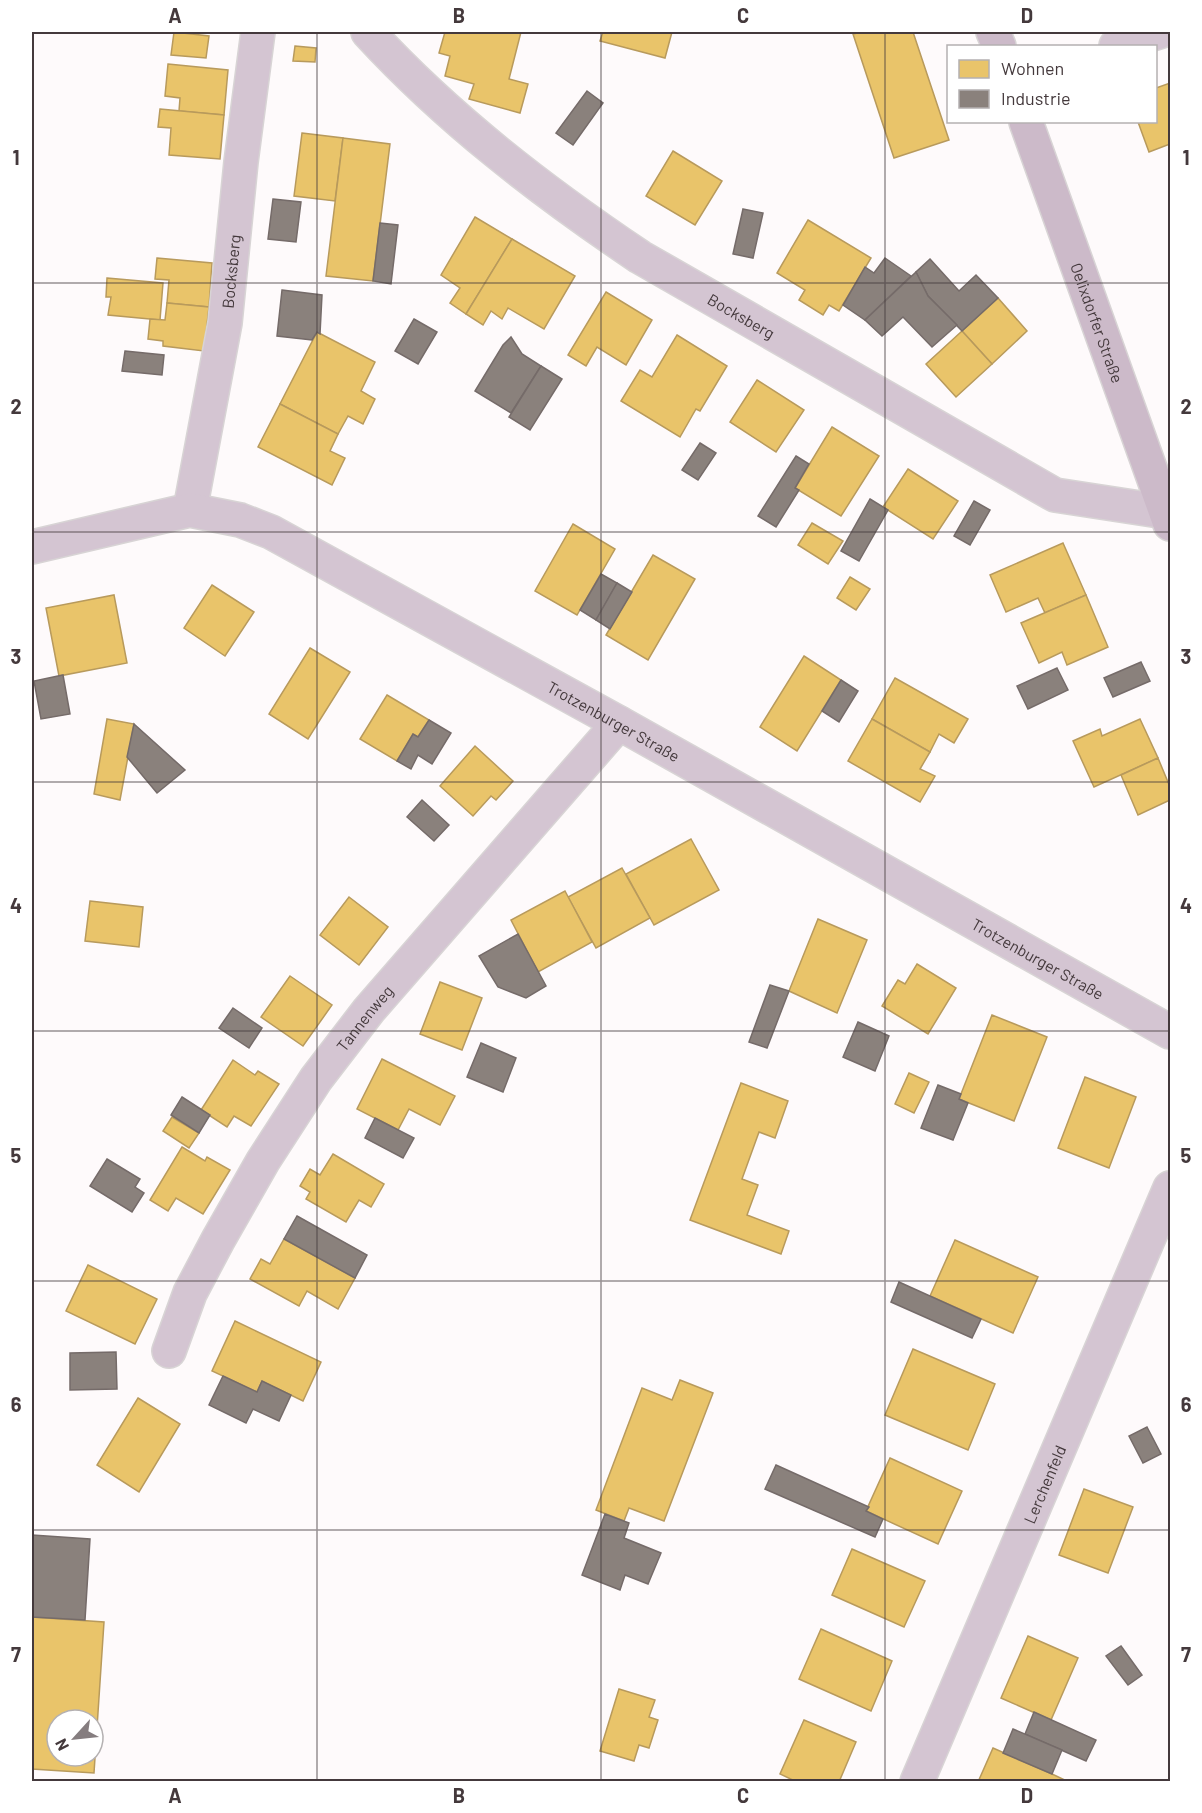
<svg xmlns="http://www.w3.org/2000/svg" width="1202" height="1813" font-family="Barlow,sans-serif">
	<rect width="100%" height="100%" fill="#fefafb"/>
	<!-- homes -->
	<g fill="#e9c46a" stroke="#b89a5c" stroke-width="1.5" fill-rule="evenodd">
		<path d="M174,32L209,36L206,58L171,55Z"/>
		<path d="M445,32H521L509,79L528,84L520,113L469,99L474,84L445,76L450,56L439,53Z"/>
		<path d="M603,32H672L665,58L600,41Z"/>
		<path d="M862,32H913L949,140L894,158L853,34Z"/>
		<path d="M295,46L316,48L315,62L293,61Z"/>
		<path d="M168,64L228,70L224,115L179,111L180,98L165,96Z"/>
		<path d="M1170,83V144L1149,152L1138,122H1156V88Z"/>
		<path d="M160,109L224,115L220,159L169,155L171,128L158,127Z"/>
		<path d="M302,133L343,138L335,201L294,196Z"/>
		<path d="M343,138L390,144L373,281L326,276Z"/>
		<path d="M673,151L722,181L695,225L646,196Z"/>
		<path d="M475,217L512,239L466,314L450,303L460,288L441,275Z"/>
		<path d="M808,220L871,258L839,311L829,305L823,315L799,300L805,290L777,273Z"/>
		<path d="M512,239L575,276L544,329L508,308L502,319L491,311L483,325L466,314Z"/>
		<path d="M157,258L212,263L209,307L167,303L169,280L155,279Z"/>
		<path d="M107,278L163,283L160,320L108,315L111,297H106Z"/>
		<path d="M606,292L652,320L626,365L597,347L586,366L568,355Z"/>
		<path d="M998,298L1027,331L992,364L962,331Z"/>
		<path d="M167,303L209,307L204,351L163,346V341L148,339L150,319L165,320Z"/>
		<path d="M962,331L992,364L956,397L926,364Z"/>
		<path d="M317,332L375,362L361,391L375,399L363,424L348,416L338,434L280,404Z"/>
		<path d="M677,335L727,366L700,411L696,409L680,437L621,401L640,370L652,377Z"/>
		<path d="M757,380L804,410L776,452L730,422Z"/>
		<path d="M280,404L338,434L330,451L345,458L332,485L258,447Z"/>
		<path d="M832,427L879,456L841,516L795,488Z"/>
		<path d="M908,469L958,501L933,539L883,507Z"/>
		<path d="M812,523L843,541L828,564L798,545Z"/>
		<path d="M573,524L615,549L577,615L535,591Z"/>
		<path d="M1063,543L1086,595L1045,613L1038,598L1006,612L990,575Z"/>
		<path d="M653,555L695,579L648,660L606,635Z"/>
		<path d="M850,577L870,589L856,610L837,598Z"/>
		<path d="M212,585L254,612L225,656L184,628Z"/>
		<path d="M114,595L127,663L59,676L46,608Z"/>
		<path d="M1086,595L1108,647L1067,665L1062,652L1039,663L1021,623Z"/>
		<path d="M310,648L350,672L308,739L269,714Z"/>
		<path d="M804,656L841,680L797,751L760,727Z"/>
		<path d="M895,678L968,719L954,743L939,734L930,752L872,719Z"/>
		<path d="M387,695L429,720L418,737L413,734L397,761L360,739Z"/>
		<path d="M107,719L134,724L120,800L94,794Z"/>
		<path d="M872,719L930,752L920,769L935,776L920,802L848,761Z"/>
		<path d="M1140,719L1158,758L1094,787L1073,741L1100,729L1102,736Z"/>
		<path d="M475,746L513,781L496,800L491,796L473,816L440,786Z"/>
		<path d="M1158,758L1170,787V800L1138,815L1121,775Z"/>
		<path d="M691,839L719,890L654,925L626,874Z"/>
		<path d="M622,868L650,918L596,948L568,897Z"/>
		<path d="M565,891L592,942L538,972L511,920Z"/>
		<path d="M349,897L388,927L359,965L320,935Z"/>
		<path d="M90,901L143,907L139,947L85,941Z"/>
		<path d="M818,919L867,940L837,1013L789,991Z"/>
		<path d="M917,964L956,988L928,1034L882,1006L898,980L905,984Z"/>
		<path d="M290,976L332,1005L303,1046L261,1017Z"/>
		<path d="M440,982L482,998L462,1050L420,1034Z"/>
		<path d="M992,1015L1047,1037L1014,1121L959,1099Z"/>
		<path d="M382,1059L455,1096L440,1125L409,1109L398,1130L357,1109Z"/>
		<path d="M233,1060L255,1075L258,1071L279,1084L251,1126L234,1116L227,1127L201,1110Z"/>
		<path d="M909,1073L929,1082L914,1113L895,1104Z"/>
		<path d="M1085,1077L1136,1097L1109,1168L1058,1148Z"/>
		<path d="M741,1083L788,1101L775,1138L759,1132L742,1179L758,1185L747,1215L789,1231L781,1254L690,1220Z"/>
		<path d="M172,1117L199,1133L189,1148L163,1131Z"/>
		<path d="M182,1147L205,1161L207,1157L230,1170L203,1214L176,1198L168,1211L150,1200Z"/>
		<path d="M333,1154L384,1184L371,1207L359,1200L346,1222L306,1199L310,1192L300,1186L310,1169L320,1175Z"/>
		<path d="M284,1239L355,1278L338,1309L307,1291L299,1306L250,1279L261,1259L270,1264Z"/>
		<path d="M955,1240L1038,1277L1013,1333L930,1296Z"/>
		<path d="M88,1265L157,1299L135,1344L66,1311Z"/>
		<path d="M235,1321L321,1362L303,1401L262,1381L257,1392L212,1371Z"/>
		<path d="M913,1349L995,1384L968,1450L885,1415Z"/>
		<path d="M680,1380L713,1393L664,1521L629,1508L624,1521L596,1510L642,1388L672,1400Z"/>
		<path d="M138,1398L180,1424L139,1492L97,1465Z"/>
		<path d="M890,1458L962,1491L938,1544L866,1511Z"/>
		<path d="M1084,1489L1133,1507L1108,1573L1059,1555Z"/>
		<path d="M852,1549L925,1581L904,1627L832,1595Z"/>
		<path d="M32,1617L104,1622L94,1773L32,1769ZM57,1720H93V1756H57Z"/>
		<path d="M821,1629L892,1661L871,1711L799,1679Z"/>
		<path d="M1028,1636L1078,1658L1051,1720L1001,1698Z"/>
		<path d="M619,1689L655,1700L649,1717L658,1720L649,1748L639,1745L634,1761L600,1751Z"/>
		<path d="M804,1720L856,1742L839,1782H797L780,1774Z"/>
		<path d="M993,1748L1052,1774L1069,1782H978Z"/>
	</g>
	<!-- industry -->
	<g fill="#8a817c" stroke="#756b69" stroke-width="1.5">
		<path d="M587,91L603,103L573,145L556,133Z"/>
		<path d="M273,199L301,202L296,242L268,239Z"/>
		<path d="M743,209L763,213L753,258L733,254Z"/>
		<path d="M380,223L398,225L391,284L373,281Z"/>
		<path d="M885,258L911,276L865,320L843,305L865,267L874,273Z"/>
		<path d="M930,259L959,291L976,275L998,298L962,331L928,296L916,272Z"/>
		<path d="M916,272L928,296L957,325L932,347L903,317L882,336L865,320Z"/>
		<path d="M282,290L322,295L320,334L317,332L312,340L277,336Z"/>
		<path d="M414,319L437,332L418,364L395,351Z"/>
		<path d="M511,337L522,354L541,366L511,413L475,391L503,345Z"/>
		<path d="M125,351L164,355L162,375L122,371Z"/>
		<path d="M541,366L562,379L530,430L509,417Z"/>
		<path d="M700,443L716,453L698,480L682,470Z"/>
		<path d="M796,456L809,464L795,488L799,490L776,527L758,516Z"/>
		<path d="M870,499L888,510L859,561L841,551Z"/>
		<path d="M974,501L990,510L970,545L954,536Z"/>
		<path d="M601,574L617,583L596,620L580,610Z"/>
		<path d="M617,583L632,592L610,629L596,620Z"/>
		<path d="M1141,662L1150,681L1113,697L1104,678Z"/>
		<path d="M1057,668L1068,690L1028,709L1017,686Z"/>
		<path d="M63,675L70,714L41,719L34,681Z"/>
		<path d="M841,680L858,691L839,722L822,711Z"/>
		<path d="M429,720L451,733L432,764L418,755L411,769L397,761L413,734L418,737Z"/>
		<path d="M134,724L185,770L157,793L127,757Z"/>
		<path d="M422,800L449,825L434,841L407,817Z"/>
		<path d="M518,934L546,986L526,998L498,987L479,956Z"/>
		<path d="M770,985L789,991L767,1048L749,1042Z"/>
		<path d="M233,1008L262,1028L249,1048L219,1028Z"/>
		<path d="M858,1022L889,1036L875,1071L843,1057Z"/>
		<path d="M481,1043L516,1058L503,1092L467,1077Z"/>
		<path d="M938,1085L961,1094L959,1099L968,1103L953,1140L921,1128Z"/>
		<path d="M182,1097L210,1115L199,1133L171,1115Z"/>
		<path d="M375,1118L414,1138L403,1158L365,1138Z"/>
		<path d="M107,1159L140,1179L135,1187L144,1193L132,1212L90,1186Z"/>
		<path d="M297,1216L367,1255L355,1278L284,1239Z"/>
		<path d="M899,1282L981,1319L972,1338L891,1302Z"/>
		<path d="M116,1352L117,1389L70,1390V1353Z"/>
		<path d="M223,1376L257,1392L262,1381L291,1395L279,1421L253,1409L246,1423L209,1405Z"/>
		<path d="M1147,1427L1161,1454L1143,1463L1129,1436Z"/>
		<path d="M776,1465L869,1507L866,1511L883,1519L875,1537L765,1489Z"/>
		<path d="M605,1514L629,1523L624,1538L661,1553L648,1584L625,1575L620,1590L582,1575Z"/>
		<path d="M32,1535L90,1539L85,1620L32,1617Z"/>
		<path d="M1121,1646L1142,1675L1128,1685L1106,1656Z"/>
		<path d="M1034,1712L1096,1740L1086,1761L1025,1734Z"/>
		<path d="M1013,1729L1062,1750L1052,1774L1003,1753Z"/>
	</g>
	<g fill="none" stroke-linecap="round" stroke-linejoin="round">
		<!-- street casing -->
		<g stroke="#d8d4d5" stroke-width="36">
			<g id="street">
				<path id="s1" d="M368,32C448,119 542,191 640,257L1055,495L1166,512"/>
				<path d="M1116,46L1159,32"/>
				<path id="s2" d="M190,510L225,323L241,162L258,32"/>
				<path id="s3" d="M32,547L190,510L240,520L271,532L619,723L1170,1032"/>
				<path id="s4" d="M169,1351L190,1293L218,1240L263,1161L316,1079L369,1010L619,723"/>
				<path id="s5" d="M917,1782L1170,1188"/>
			</g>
		</g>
		<!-- secondary casing -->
		<g stroke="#d8d4d5" stroke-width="36">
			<g id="secondary">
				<path d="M993,32L999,46"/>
				<path id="s6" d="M1026,122L1170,524"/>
			</g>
		</g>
		<!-- street -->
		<use href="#street" stroke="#d4c5d2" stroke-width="33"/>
		<!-- secondary -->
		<use href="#secondary" stroke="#ccbac9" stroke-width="33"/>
	</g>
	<!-- grid -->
	<path fill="none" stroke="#44393c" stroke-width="1.5" stroke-opacity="0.55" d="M317,32V1782M601,32V1782M885,32V1782M32,283H1170M32,532H1170M32,782H1170M32,1031H1170M32,1281H1170M32,1530H1170"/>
	<g text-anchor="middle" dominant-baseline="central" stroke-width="6" stroke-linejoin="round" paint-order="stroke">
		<!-- street labels -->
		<g font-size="16" fill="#44393c" stroke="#fff">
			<text stroke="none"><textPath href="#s2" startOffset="242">Bocksberg</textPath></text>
			<text stroke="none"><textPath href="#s1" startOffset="471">Bocksberg</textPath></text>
			<text stroke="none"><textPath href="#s6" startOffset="213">Oelixdorfer Straße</textPath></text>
			<text stroke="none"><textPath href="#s3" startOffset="638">Trotzenburger Straße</textPath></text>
			<text stroke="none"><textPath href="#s3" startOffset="1124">Trotzenburger Straße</textPath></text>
			<text stroke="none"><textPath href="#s4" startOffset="388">Tannenweg</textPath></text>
			<text stroke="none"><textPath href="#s5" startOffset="324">Lerchenfeld</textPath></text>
		</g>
	</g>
	<!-- border -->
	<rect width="1202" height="1813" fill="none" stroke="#ffffff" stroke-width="66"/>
	<!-- legend -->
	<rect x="947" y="45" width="210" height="78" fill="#ffffff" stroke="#b4b0b1" stroke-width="1.5"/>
	<rect x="959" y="60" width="30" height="18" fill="#e9c46a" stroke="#b4b0b1" stroke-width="1.5"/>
	<text x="1001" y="75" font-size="18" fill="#44393c">Wohnen</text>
	<rect x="959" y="90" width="30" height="18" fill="#8a817c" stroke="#b4b0b1" stroke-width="1.5"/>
	<text x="1001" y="105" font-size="18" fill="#44393c">Industrie</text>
	<!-- north arrow -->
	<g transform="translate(75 1738) rotate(243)"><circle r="28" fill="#ffffff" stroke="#b4b0b1" stroke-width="1.5"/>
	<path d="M0-4.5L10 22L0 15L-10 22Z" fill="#857d7f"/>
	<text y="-9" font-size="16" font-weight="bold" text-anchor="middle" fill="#44393c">N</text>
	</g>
	<rect x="33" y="33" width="1136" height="1747" fill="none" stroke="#44393c" stroke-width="2"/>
	<g font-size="20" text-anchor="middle" font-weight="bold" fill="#44393c">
		<text x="175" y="23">A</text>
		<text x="459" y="23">B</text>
		<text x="743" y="23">C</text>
		<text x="1027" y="23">D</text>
		<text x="16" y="165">1</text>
		<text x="1186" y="165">1</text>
		<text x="16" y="414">2</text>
		<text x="1186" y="414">2</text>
		<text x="16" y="664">3</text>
		<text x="1186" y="664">3</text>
		<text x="16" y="913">4</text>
		<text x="1186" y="913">4</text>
		<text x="16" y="1163">5</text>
		<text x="1186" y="1163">5</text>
		<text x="16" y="1412">6</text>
		<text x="1186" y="1412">6</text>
		<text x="16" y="1662">7</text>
		<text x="1186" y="1662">7</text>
		<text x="175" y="1803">A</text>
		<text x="459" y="1803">B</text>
		<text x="743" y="1803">C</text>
		<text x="1027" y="1803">D</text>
	</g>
</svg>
